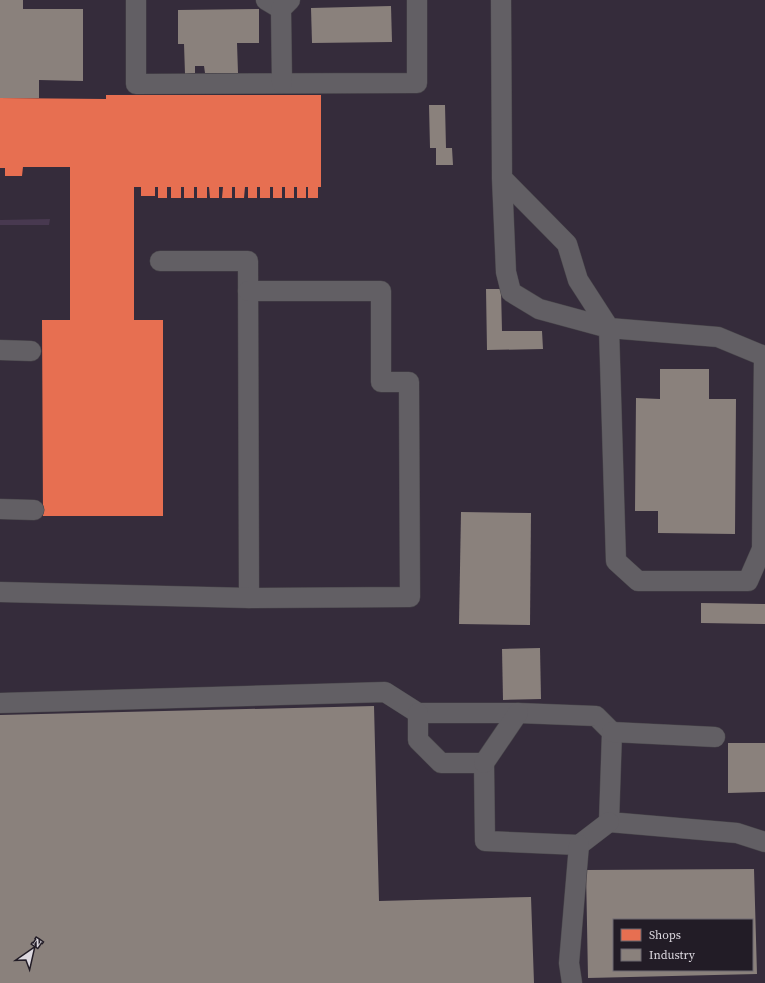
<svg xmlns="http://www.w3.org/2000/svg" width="765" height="983" font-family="'Source Serif 4',serif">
	<rect width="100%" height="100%" fill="#2b282d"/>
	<!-- built -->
	<path fill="#352c3b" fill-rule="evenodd" d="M0,0H765V983H0ZM614,920H752V970H614Z"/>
	<!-- green -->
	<path fill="#483950" d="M50,219L49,225H0V220Z"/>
	<!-- shops -->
	<path fill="#e76f51" d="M106,95H321V187H318V198H308V187H306V198H297V187H294V198H285V187H282V198H273V187H270V198H260V187H257V198H248V187H245L244,198H235V187H232V198H222L223,187H219V198H210L209,187H207V198H197V187H194V198H184V187H181V198H171V187H167V198H158V187H155V196H141V187H134V320H163V516H43L42,320H70V167H23L22,176H5V168H0V98L106,99Z"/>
	<!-- industry -->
	<g fill="#8a817c" fill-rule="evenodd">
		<path d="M0,0H23V9H83V81L39,80V98H0Z"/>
		<path d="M391,6L392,42L312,43L311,8Z"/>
		<path d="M259,9V43H237L238,73H205L204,66H195V73L185,74L184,44H178V10Z"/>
		<path d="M429,105H445L446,148H452L453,165H436V148H430Z"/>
		<path d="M486,289H501L502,331H542L543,349L487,350Z"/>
		<path d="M660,369H709V399H736L735,534L658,533V511H635L636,398L660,399Z"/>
		<path d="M461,512L531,513L530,625L459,624Z"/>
		<path d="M701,603L765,604V624L701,623Z"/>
		<path d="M540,648L541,699L503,700L502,649Z"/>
		<path d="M374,706L379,901L531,897L534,983H0V715Z"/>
		<path d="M728,743H765V792L728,793Z"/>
		<path d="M754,869L757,974L588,978L586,870ZM614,920H752V970H614Z"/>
	</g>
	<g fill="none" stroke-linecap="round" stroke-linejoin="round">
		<!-- minor casing -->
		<g stroke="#48454a" stroke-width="21">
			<g id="minor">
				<path d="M136,0V84L417,83V0"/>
				<path d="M266,0L281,9"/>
				<path d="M501,0L502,178L567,244L578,280L609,328L616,561L638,581H748L762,549L764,356L718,337L609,328L539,309L511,292L506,272L502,178"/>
				<path d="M282,83L281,9L290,0"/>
				<path d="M160,261H248L249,598"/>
				<path d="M0,350L31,351"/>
				<path d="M0,509L34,510"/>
				<path d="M0,592L249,598L410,597L409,382H381V291H248"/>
				<path d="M0,703L385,692L418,713H518L596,716L612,732L609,822L737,833L765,842"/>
				<path d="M418,713V740L441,763H484L485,841L579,845L609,822"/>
				<path d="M612,732L715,737"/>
				<path d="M484,763L518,713"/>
				<path d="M572,983L569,963L579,845"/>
			</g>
		</g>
		<!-- minor -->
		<use href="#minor" stroke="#625f64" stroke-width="20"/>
	</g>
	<!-- legend -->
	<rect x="613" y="919" width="140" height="52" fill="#221c26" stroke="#6d6870"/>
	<rect x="621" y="929" width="20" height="12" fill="#e76f51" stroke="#6d6870"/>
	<text x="649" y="939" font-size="12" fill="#ddd9e0">Shops</text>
	<rect x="621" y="949" width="20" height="12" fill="#8a817c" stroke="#6d6870"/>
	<text x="649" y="959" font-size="12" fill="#ddd9e0">Industry</text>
	<!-- north arrow -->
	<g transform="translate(32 951) rotate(34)" stroke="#221c26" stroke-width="3" paint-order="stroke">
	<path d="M0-3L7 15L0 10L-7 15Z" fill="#ddd9e0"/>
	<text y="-6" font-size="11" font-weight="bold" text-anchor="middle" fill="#ddd9e0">N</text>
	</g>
</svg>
